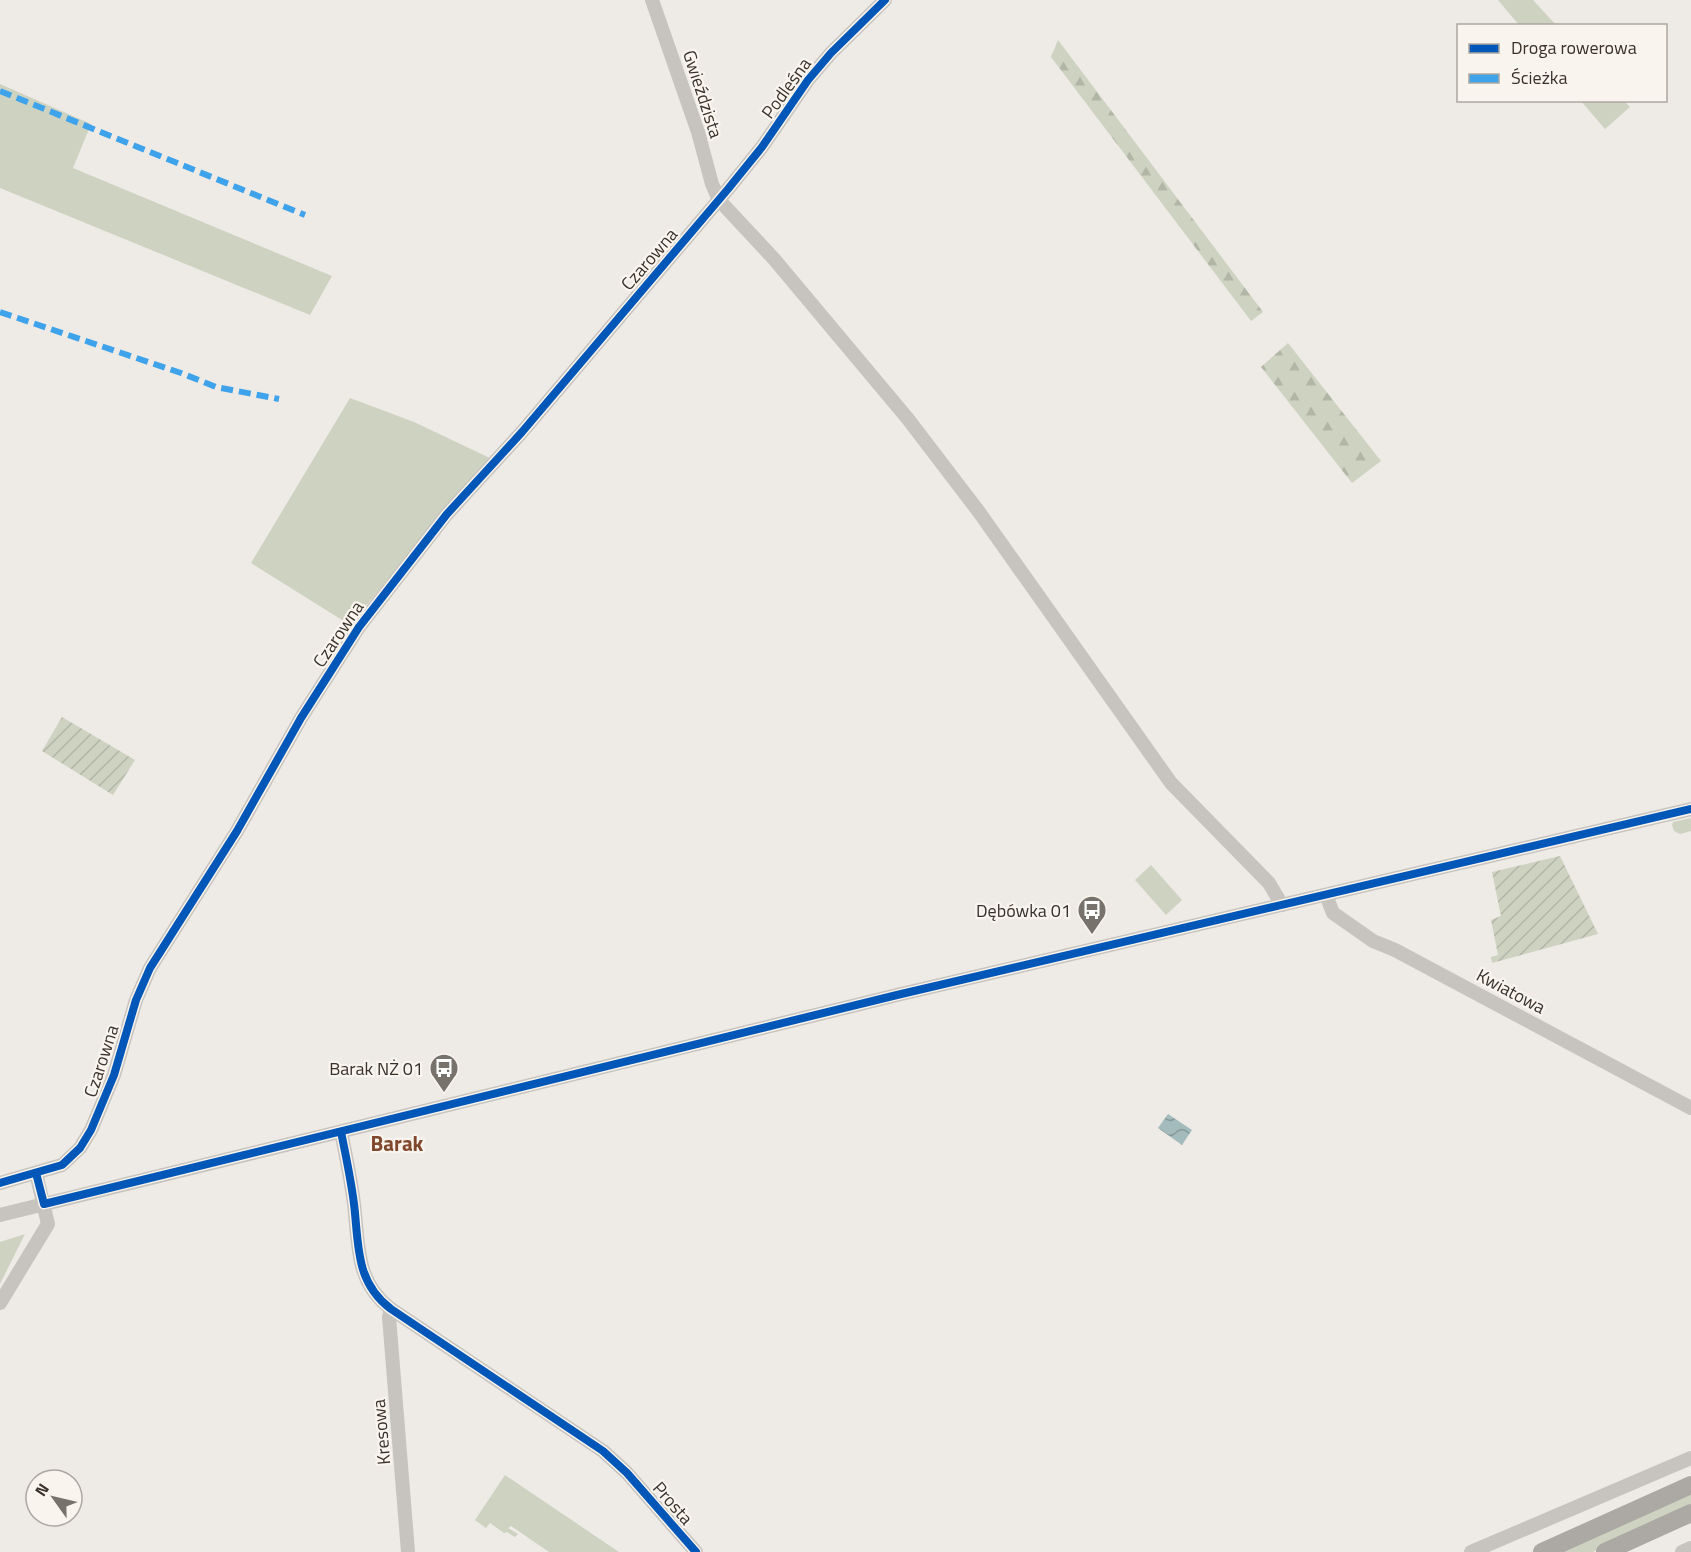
<svg xmlns="http://www.w3.org/2000/svg" width="1691" height="1552" font-family="'Titillium Web',sans-serif">
	<defs>
		<pattern id="forest-firs" width="22" height="20" patternUnits="userSpaceOnUse" patternTransform="scale(1.5)"><rect width="22" height="20" fill="#ced3c1"/><path d="M5 1l3.5 6h-7zM16 11l3.5 6h-7z" fill="#b2b6a6"/></pattern>
		<pattern id="garden-furrows" width="10" height="10" patternUnits="userSpaceOnUse" patternTransform="scale(1.5)"><rect width="10" height="10" fill="#ced3c1"/><path d="M-1 1l2-2M0 10L10 0M9 11l2-2" fill="none" stroke="#b2b6a6"/></pattern>
		<pattern id="water-waves" width="16" height="10" patternUnits="userSpaceOnUse" patternTransform="scale(1.5)"><rect width="16" height="10" fill="#a3bbbd"/><path d="M0 5q4-4 8 0t8 0" fill="none" stroke="#86999a"/></pattern>
	</defs>
	<rect width="100%" height="100%" fill="#eeeae6"/>
	<!-- grass -->
	<g fill="#ced3c1">
		<path d="M1498,0H1533L1556,25H1519Z"/>
		<path d="M0,84L91,124L73,168L332,276L310,315L0,188Z"/>
		<path d="M1581,101H1624L1630,107L1605,129Z"/>
		<path d="M350,398L414,422L492,459L456,497L350,625L251,563Z"/>
		<path d="M1691,818V831L1680,834L1674,831L1672,825L1673,822Z"/>
		<path d="M1151,865L1182,900L1166,915L1135,880Z"/>
		<path d="M25,1234L0,1284V1242Z"/>
		<path d="M505,1475L619,1552H549L511,1526L508,1528L518,1534L515,1537L507,1532L504,1533L490,1523L486,1528L475,1520Z"/>
		<path d="M1691,1491V1508L1593,1552H1556Z"/>
	</g>
	<!-- forest -->
	<g fill="url(#forest-firs)">
		<path d="M1058,40L1263,312L1251,321L1051,57Z"/>
		<path d="M1288,343L1381,461L1352,483L1261,367Z"/>
	</g>
	<!-- garden -->
	<g fill="url(#garden-furrows)">
		<path d="M62,717L135,760L113,795L42,751Z"/>
		<path d="M1560,856L1598,934L1492,963L1491,957L1498,955L1491,920L1501,916L1492,872Z"/>
	</g>
	<!-- water -->
	<path fill="url(#water-waves)" d="M1168,1114L1192,1130L1182,1145L1158,1128Z"/>
	<g fill="none" stroke-linecap="round" stroke-linejoin="round">
		<!-- minor -->
		<g stroke="#c7c3be" stroke-width="14">
			<path d="M652,0L698,132L712,184L719,200L774,259L908,419L979,512L1171,783L1269,883L1282,905"/>
			<path d="M1326,895L1333,913L1373,941L1395,950L1691,1108"/>
			<path d="M341,1132C346,1156 351,1180 354,1204C359,1245 355,1282 391,1309L603,1451L627,1473L696,1552"/>
			<path d="M0,1183L62,1165L80,1148L91,1130L114,1075L136,1000L150,968L237,831L301,718L359,627L447,514L522,432L728,189L762,147L808,80L831,53L885,0"/>
			<path d="M0,1215L897,995L1691,809"/>
			<path d="M0,1303L48,1224L36,1173"/>
			<path d="M391,1309L389,1317L408,1552"/>
			<path d="M1471,1552L1691,1458"/>
			<path d="M1682,1552L1691,1548"/>
		</g>
		<!-- major -->
		<g stroke="#aca8a3" stroke-width="18">
			<path d="M1542,1552L1691,1485"/>
			<path d="M1605,1552L1691,1513"/>
		</g>
		<!-- quiet -->
		<g stroke="#3fa3eb" stroke-width="6" stroke-dasharray="12 6" stroke-linecap="butt">
			<path d="M0,91L305,215"/>
			<path d="M0,312L181,373L216,387L279,399"/>
		</g>
		<!-- cycleway casing -->
		<g stroke="#f9f5ee" stroke-width="11">
			<g id="cycleway">
				<path d="M341,1132C346,1156 351,1180 354,1204C359,1245 355,1282 391,1309L603,1451L627,1473L696,1552"/>
				<path d="M36,1173L44,1204L897,995L1691,809"/>
				<path d="M0,1183L62,1165L80,1148L91,1130L114,1075L136,1000L150,968L237,831L301,718L359,627L447,514L522,432L728,189L762,147L808,80L831,53L885,0"/>
			</g>
		</g>
		<!-- cycleway -->
		<use href="#cycleway" stroke="#0057b8" stroke-width="8"/>
	</g>
	<!-- icons -->
	<defs>
		<g id="bus-pin" transform="scale(1.5)"><path d="M0 17L-7.5 6A9.5 9.5 0 1 1 7.5 6Z" fill="#78726d" stroke="#f9f5ee"/><path d="M-5-6H5V4H4V6H2V4H-2V6H-4V4H-5ZM-3.5-4V0h7V-4ZM-3.5 1.2v1.5H-2V1.2ZM2 1.2v1.5H3.5V1.2Z" fill="#fff"/></g>
	</defs>
	<g fill-rule="evenodd">
		<use href="#bus-pin" x="1092" y="910"/>
		<use href="#bus-pin" x="444" y="1068"/>
	</g>
	<g text-anchor="middle" dominant-baseline="central" stroke-width="4.5" stroke-linejoin="round" paint-order="stroke">
		<!-- street labels -->
		<g font-size="18" fill="#38312c" stroke="#f9f5ee">
			<text transform="translate(786 88) rotate(-54)">Podleśna</text>
			<text transform="translate(703 94) rotate(72)">Gwieździsta</text>
			<text transform="translate(649 259) rotate(-49)">Czarowna</text>
			<text transform="translate(338 634) rotate(-56)">Czarowna</text>
			<text transform="translate(1511 991) rotate(28)">Kwiatowa</text>
			<text transform="translate(101 1061) rotate(-72)">Czarowna</text>
			<text transform="translate(381 1432) rotate(-95)">Kresowa</text>
			<text transform="translate(673 1503) rotate(49)">Prosta</text>
		</g>
		<!-- poi labels -->
		<g font-size="18" fill="#38312c" stroke="#f9f5ee" text-anchor="end">
			<text x="1071" y="910">Dębówka 01</text>
			<text x="423" y="1068">Barak NŻ 01</text>
		</g>
		<!-- quarter labels -->
		<g font-size="21" font-weight="bold" fill="#80482d" stroke="#f9f5ee">
			<text x="397" y="1143">Barak</text>
		</g>
	</g>
	<!-- legend -->
	<rect x="1457" y="24" width="210" height="78" fill="#f9f5ee" stroke="#aca7a0" stroke-width="1.5"/>
	<rect x="1469" y="44" width="30" height="9" fill="#0057b8" stroke="#aca7a0" stroke-width="1.5"/>
	<text x="1511" y="54" font-size="18" fill="#38312c">Droga rowerowa</text>
	<rect x="1469" y="74" width="30" height="9" fill="#3fa3eb" stroke="#aca7a0" stroke-width="1.5"/>
	<text x="1511" y="84" font-size="18" fill="#38312c">Ścieżka</text>
	<!-- north arrow -->
	<g transform="translate(54 1498) rotate(304)"><circle r="28" fill="#f9f5ee" stroke="#aca7a0" stroke-width="1.5"/>
	<path d="M0-4.5L10 22L0 15L-10 22Z" fill="#78726d"/>
	<text y="-9" font-size="16" font-weight="bold" text-anchor="middle" fill="#38312c">N</text>
	</g>
</svg>
